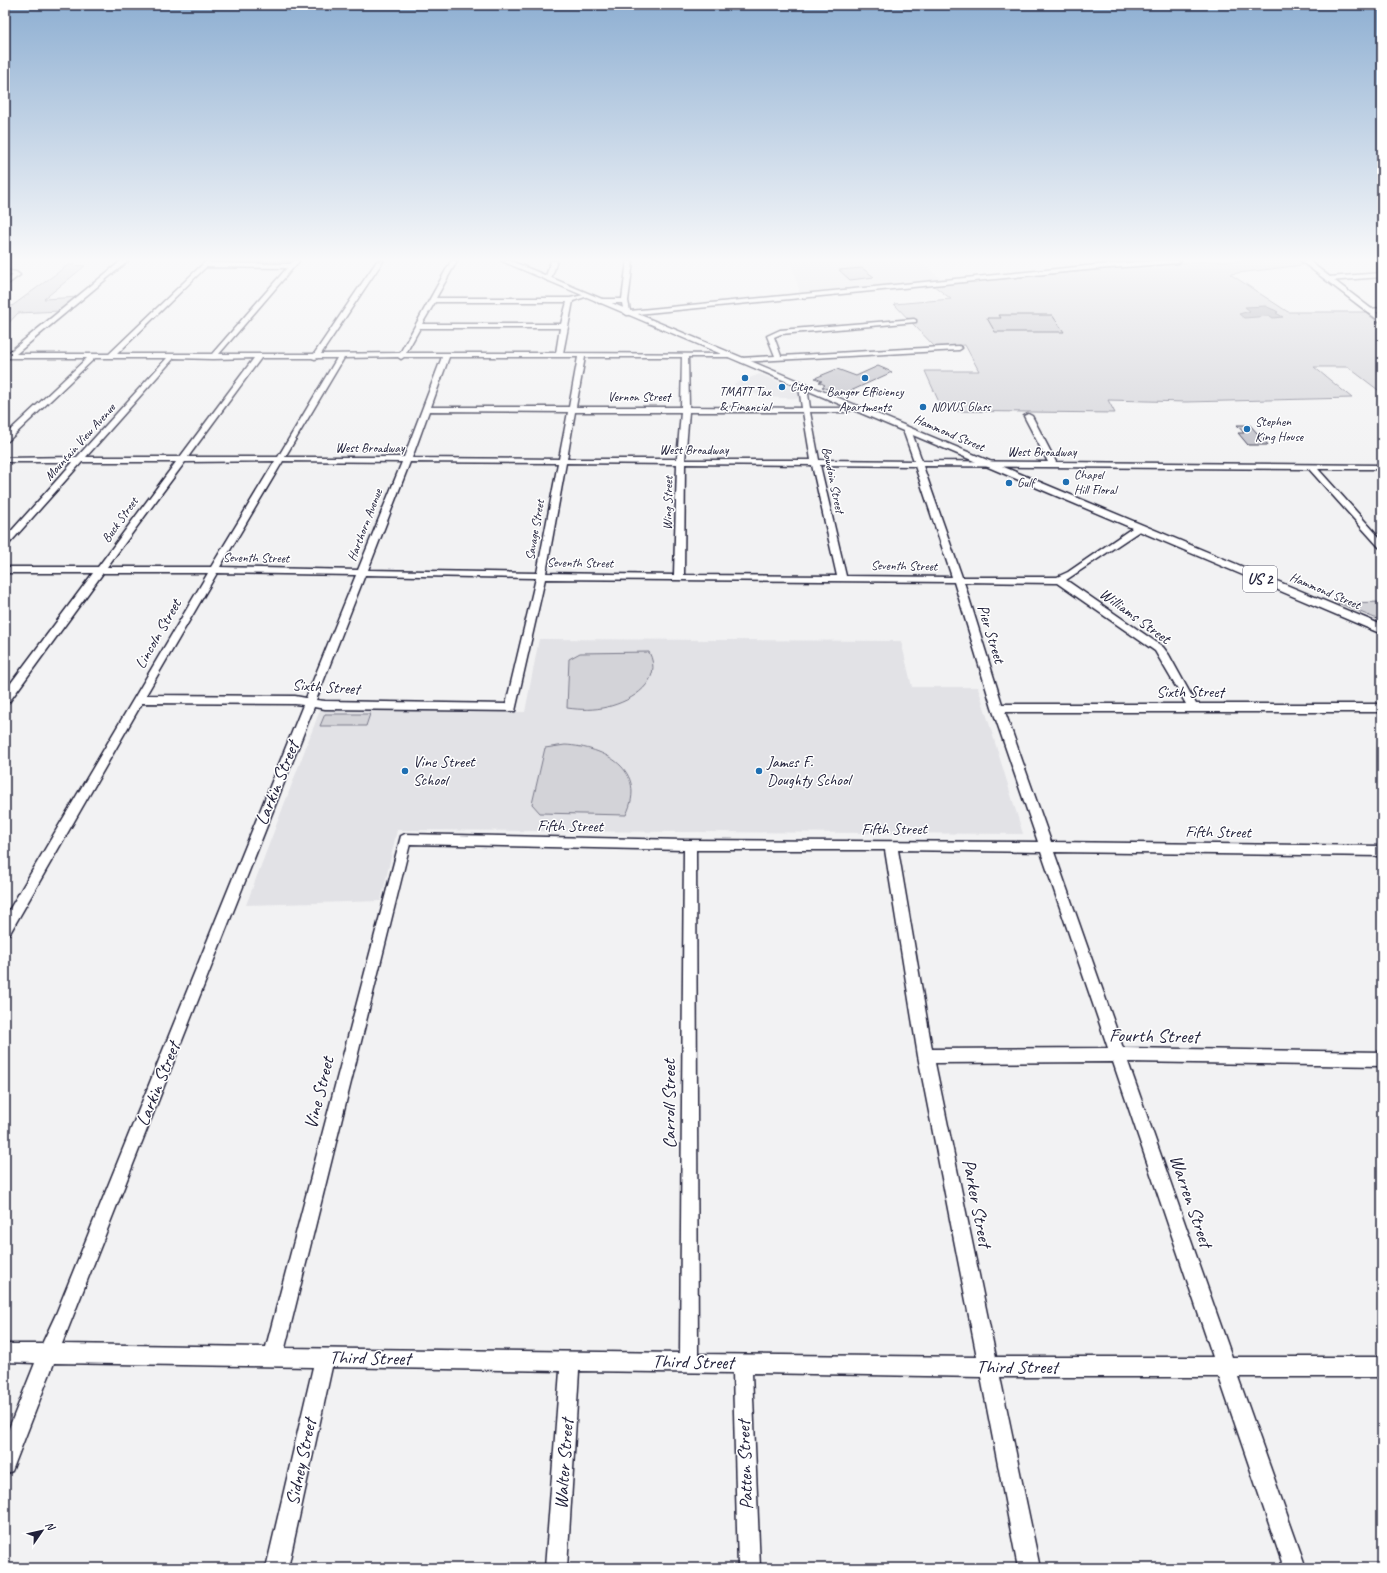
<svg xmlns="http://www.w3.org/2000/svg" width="1387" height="1573" font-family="Caveat,sans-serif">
	<rect width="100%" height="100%" fill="#f2f2f3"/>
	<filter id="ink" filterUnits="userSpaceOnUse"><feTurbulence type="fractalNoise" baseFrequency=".025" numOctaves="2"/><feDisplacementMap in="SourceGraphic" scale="8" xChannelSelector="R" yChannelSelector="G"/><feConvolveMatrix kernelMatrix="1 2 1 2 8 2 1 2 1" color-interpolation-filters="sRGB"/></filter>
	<g filter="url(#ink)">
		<!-- built -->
		<g fill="#e2e2e6">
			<path d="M791,261H919L943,280L800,294Z"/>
			<path d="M760,374L808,394V399L762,397L733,384Z"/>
			<path d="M539,639L901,641L912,687H978L1023,834L397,830L381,901L246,905L320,710L525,712Z"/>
		</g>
		<!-- green -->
		<g fill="#d3d3d8" stroke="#7a7a8a">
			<path d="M218,261H291L284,264L217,263Z"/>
			<path d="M1210,261H1298L1303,265L1230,274L1288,312H1365L1382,325V393L1348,367H1314L1352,398L1186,402L1108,400L1115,413L943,411L925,371H979L965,345L935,347L894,304L951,299L933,285L1132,267Z"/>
			<path d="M68,265L85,266L44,299L80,297L60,311L18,313L5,327V306H12Z"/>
			<path d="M1382,602V621L1338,603Z"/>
			<path d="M649,652C664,681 633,701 607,707C594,710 581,710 567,708L569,659L580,653Z"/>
			<path d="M325,714H370L366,726H320Z"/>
			<path d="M565,745C605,747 648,770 626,815L540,813L532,804L545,748Z"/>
		</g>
		<!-- water -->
		<path fill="#a8a8b2" stroke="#727282" d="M1266,306C1270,309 1274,309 1278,312L1276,313L1283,317L1273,318L1270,316L1244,318L1239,314L1250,311L1245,307Z"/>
		<!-- building -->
		<g fill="#bebec6" stroke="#22223b">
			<path d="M862,268L874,277L850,280L839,270Z"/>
			<path d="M999,315H1052L1064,332H995L987,318H1001Z"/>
			<path d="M878,366L892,372L842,395L822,387L825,385L819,382L822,381L815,378L837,369L856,376Z"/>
			<path d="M1237,425H1250L1257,433L1260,434L1268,445H1248L1238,433H1244Z"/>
		</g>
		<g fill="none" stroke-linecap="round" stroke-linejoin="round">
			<!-- minor casing -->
			<g stroke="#22223b" stroke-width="3">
				<g id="minor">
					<path d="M121,261H128L16,354H109L206,261H212L210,263L290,264L293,261H299L219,354H314L377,261H383L321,354L400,353L451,261H457L436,298H570L588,294V296L573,301L563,353L731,354L732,355L729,357H688L689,407L802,408L799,387L803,385L807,387L810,408H844L855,405V409L845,412H810L819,460L914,461L903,430L907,428L911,430L922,461L1048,462L1024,416L1028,414L1032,416L1056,462L1382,465V469H1318L1382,540V548L1379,547L1309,469L923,466L962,577H1057L1068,572L1135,526H1141L1142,528L1141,530L1066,580L1163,647L1169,655L1196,704H1382V712H1005L1051,842L1382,846V856L1054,852L1123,1048L1382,1052V1066L1128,1062L1232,1357H1382V1377H1238L1306,1568H1284L1219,1377H1000L1040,1568H1018L981,1377L752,1373L760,1568H738L733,1373L579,1371L567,1568H545L560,1371L332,1367L288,1568H266L313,1367L54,1363L12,1471L5,1474V1438L35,1363L5,1362V1344H42L56,1314L303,705L295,704L142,703L10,933L5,935V917L208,573H103L9,702L5,703V691L93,573H5V567H98L176,462H82L8,545L5,546V538L73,462H5V458L77,457L167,358H95L8,441H5V435L87,358H5V354H7ZM206,267L287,268L212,354H117ZM435,302H567L561,324H422ZM420,328H560L556,353H406ZM398,357L401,359L404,357H442L404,457H285L344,358ZM449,357H578L569,407H431ZM585,357H682L681,407H576ZM174,358L213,359L254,358L180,457H86ZM261,358H312L315,359L318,358H337L278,457H188ZM429,411L568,412L559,459L412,458ZM575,412H681L677,459H567ZM689,412H803L811,460H685ZM275,461L211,567H107L185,462ZM283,461L402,462L358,570L220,567ZM410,462L558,463L537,573L368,570ZM566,463L677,464L674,575L546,573ZM685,464L812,465L837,576L684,575ZM820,465L915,466L952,577L846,576ZM217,573L356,575L306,698L295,696L146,695ZM365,575L536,578L506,704L325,701L316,700ZM545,579L954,582L992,708L1038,842L683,840L405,834L401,836L266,1347L62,1344L314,707L325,709L515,711ZM964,582L1057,583L1155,651L1186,704H1002ZM410,844L684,850L680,1353L285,1348ZM696,850H885L918,1056L977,1357L698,1354ZM898,850L1041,852L1108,1048L932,1049ZM1113,1062L1213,1357H996L935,1063Z"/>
					<path d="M551,261H557L551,279L548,281L545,279Z"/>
					<path d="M627,261H633L628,301L630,311L1096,265L1153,261H1181L1178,263L1096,269L627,315L624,313L622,303H599L596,301L599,299H622Z"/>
					<path d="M5,270L16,272L20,275L5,286V281L13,275L5,274Z"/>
					<path d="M1382,273V277L1328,281L1325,279L1328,277Z"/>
					<path d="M1382,308V312L1369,313L1366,311L1369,309Z"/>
					<path d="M914,319L916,320V322L781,334L774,337L781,356L959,346L962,348L959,350L741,362L738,360L741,358L775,356L767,336L780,330Z"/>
				</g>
			</g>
			<!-- major casing -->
			<g stroke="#22223b" stroke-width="3">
				<g id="major">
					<path d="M502,261H511L1382,625V634Z"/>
					<path d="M1301,261H1309L1382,317V323Z"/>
				</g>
			</g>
			<!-- minor -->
			<use href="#minor" fill="#fff" fill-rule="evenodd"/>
			<!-- major -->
			<use href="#major" fill="#fff" fill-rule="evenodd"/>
		</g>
	</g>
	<!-- sky -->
	<linearGradient id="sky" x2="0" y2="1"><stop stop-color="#8eafd2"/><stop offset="0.54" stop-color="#f9f9fa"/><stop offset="1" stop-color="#f9f9fa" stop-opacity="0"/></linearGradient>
	<rect width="1387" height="481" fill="url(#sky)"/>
	<!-- markers -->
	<g fill="#1f6fb2" stroke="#fff" stroke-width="1.5">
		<circle cx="745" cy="378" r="4"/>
		<circle cx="865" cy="378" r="4"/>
		<circle cx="782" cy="387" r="4"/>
		<circle cx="923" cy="407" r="4"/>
		<circle cx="1247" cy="429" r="4"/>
		<circle cx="1066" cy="482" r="4"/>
		<circle cx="1009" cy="483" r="4"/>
		<circle cx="405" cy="771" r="4"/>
		<circle cx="759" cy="771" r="4"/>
	</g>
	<g text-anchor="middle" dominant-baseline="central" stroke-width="3" stroke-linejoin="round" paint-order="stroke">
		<!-- far-poi labels -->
		<g font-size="13" fill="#22223b" stroke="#fff" text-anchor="start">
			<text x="790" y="387">Citgo</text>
			<text x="745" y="392" text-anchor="middle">TMATT Tax<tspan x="745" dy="15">&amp; Financial</tspan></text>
			<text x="865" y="392" text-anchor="middle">Bangor Efficiency<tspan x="865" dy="15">Apartments</tspan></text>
			<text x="931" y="407">NOVUS Glass</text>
			<text x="1255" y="422">Stephen<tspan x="1255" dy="15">King House</tspan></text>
			<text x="1074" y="475">Chapel<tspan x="1074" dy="15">Hill Floral</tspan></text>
			<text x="1017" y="483">Gulf</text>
		</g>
		<!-- far-street labels -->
		<g font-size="13" fill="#22223b" stroke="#fff">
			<text x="639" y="397">Vernon Street</text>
			<text transform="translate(949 433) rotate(23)">Hammond Street</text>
			<text transform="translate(80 442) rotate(-48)">Mountain View Avenue</text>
			<text x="370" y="448">West Broadway</text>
			<text x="694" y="450">West Broadway</text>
			<text x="1042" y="452">West Broadway</text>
			<text transform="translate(833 480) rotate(78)">Bowdoin Street</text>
			<text transform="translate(668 503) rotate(-89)">Wing Street</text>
			<text transform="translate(120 520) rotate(-54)">Buck Street</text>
			<text transform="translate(365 525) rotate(-69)">Harthorn Avenue</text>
			<text transform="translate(535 530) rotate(-80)">Savage Street</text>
			<text transform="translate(256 558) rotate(1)">Seventh Street</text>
			<text transform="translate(580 563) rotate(1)">Seventh Street</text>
			<text transform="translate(904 566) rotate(1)">Seventh Street</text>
			<text transform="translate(1325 591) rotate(23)">Hammond Street</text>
		</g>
		<!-- shield labels -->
		<rect fill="#fff" stroke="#646476" stroke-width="1" x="1243" y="566" width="34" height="26" rx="3"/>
		<g font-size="15" font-weight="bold" fill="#22223b">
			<text x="1260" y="579">US 2</text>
		</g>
		<!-- street labels -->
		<g font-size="16" fill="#22223b" stroke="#fff">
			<text transform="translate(1135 616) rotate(36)">Williams Street</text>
			<text transform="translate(158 634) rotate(-60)">Lincoln Street</text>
			<text transform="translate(991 634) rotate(73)">Pier Street</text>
			<text transform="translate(326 687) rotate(4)">Sixth Street</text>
			<text x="1190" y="692">Sixth Street</text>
			<text transform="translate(570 826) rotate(1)">Fifth Street</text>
			<text x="894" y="829">Fifth Street</text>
			<text transform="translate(1218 832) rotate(1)">Fifth Street</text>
		</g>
		<!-- poi labels -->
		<g font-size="16" fill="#22223b" stroke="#fff" text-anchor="start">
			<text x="413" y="762">Vine Street<tspan x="413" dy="18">School</tspan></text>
			<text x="767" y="762">James F.<tspan x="767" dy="18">Doughty School</tspan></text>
		</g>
		<!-- near-street labels -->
		<g font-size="19" fill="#22223b" stroke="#fff">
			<text transform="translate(277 783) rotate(-68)">Larkin Street</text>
			<text transform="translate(1154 1036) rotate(1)">Fourth Street</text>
			<text transform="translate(158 1084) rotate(-68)">Larkin Street</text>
			<text transform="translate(319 1093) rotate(-76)">Vine Street</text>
			<text transform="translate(669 1104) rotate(-90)">Carroll Street</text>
			<text transform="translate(1191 1201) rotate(71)">Warren Street</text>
			<text transform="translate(977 1203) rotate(79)">Parker Street</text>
			<text transform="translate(370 1358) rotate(1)">Third Street</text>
			<text transform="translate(693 1362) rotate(1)">Third Street</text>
			<text x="1017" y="1367">Third Street</text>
			<text transform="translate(301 1462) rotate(-78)">Sidney Street</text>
			<text transform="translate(564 1464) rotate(-86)">Walter Street</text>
			<text transform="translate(745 1465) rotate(-92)">Patten Street</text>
		</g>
	</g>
	<!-- margin -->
	<rect width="1387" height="1573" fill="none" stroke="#fff" stroke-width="20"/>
	<rect x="10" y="10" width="1367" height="1553" fill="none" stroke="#22223b" stroke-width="1.5" filter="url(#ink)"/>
	<!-- north arrow -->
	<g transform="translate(42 1531) rotate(56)" stroke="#ffffff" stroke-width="3" paint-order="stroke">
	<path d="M0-3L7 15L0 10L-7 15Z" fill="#22223b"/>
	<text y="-6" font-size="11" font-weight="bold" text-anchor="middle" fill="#22223b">N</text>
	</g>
</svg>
